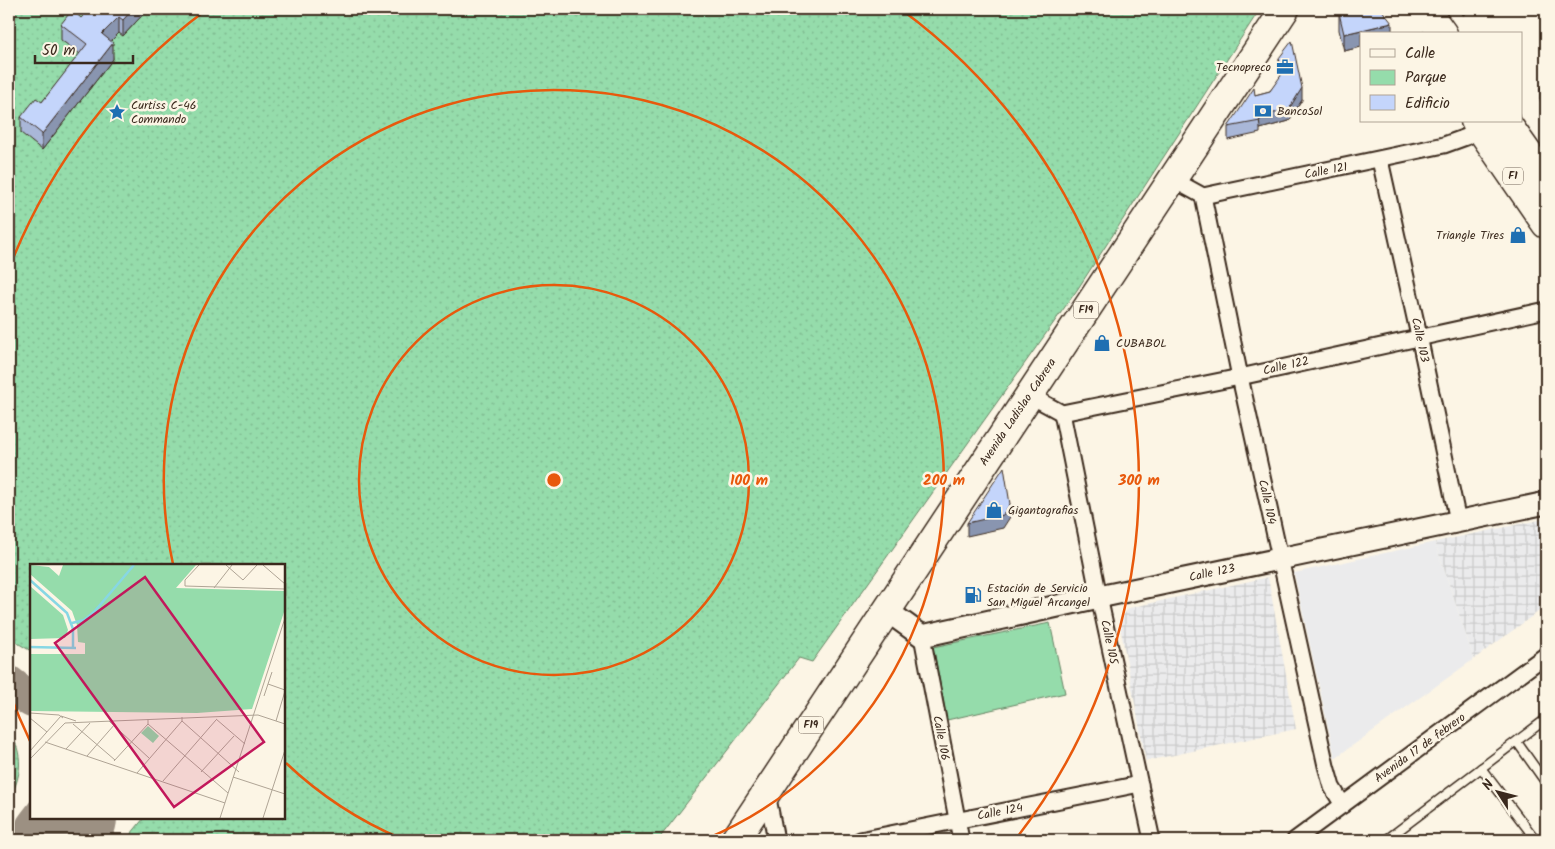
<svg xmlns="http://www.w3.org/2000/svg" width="1555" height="849" font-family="Kalam,sans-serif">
	<defs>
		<pattern id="industrial-grid" width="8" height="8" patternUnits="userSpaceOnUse" patternTransform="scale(1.25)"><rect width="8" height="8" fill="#ebebec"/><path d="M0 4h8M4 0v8" fill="none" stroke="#cacaca"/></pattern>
		<pattern id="green-dots" width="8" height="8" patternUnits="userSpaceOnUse" patternTransform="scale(1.25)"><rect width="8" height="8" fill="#95dcab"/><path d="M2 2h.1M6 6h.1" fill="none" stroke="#81bd93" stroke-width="1.8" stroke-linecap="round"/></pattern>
	</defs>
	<rect width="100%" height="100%" fill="#fcf5e5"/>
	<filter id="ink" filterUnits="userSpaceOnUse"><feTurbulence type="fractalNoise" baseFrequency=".02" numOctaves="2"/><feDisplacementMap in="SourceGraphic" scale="10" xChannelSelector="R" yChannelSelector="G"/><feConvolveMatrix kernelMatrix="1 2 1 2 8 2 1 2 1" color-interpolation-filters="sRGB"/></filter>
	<g filter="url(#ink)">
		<!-- built -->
		<path fill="#ebebec" d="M1435,542L1474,659L1335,758L1294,573Z"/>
		<!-- industrial -->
		<g fill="url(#industrial-grid)">
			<path d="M1544,519L1546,525V606L1474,659L1435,542Z"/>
			<path d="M1268,577L1296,729L1146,761L1119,621L1129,608Z"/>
		</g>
		<!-- green -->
		<g fill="url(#green-dots)" stroke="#688364">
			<path d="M9,9H105L113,39L119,33L123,36L148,9H1260L1077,290L812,662L799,658L658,840H126L144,818H284V565H31V651L9,638Z"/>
			<path d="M9,732C24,752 22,778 9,798Z"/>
		</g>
		<!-- pitch -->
		<path fill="#95dcab" stroke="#688364" d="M1050,623L1065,693L947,720L933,647Z"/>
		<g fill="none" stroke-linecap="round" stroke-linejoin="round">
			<!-- taxiway -->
			<path stroke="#9c9082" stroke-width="35" d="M9,683L31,700"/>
			<!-- runway -->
			<path stroke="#9c9082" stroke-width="88" d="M56,840L73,818"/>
			<!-- lane casing -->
			<g stroke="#3b2a1e" stroke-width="11">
				<g id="lane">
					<path d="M1517,742L1546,783"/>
					<path d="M1481,768L1536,840"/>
					<path d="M1386,840L1546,719"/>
				</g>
			</g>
			<!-- street casing -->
			<g stroke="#3b2a1e" stroke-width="19">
				<g id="street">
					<path d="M1380,160L1419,336L1458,521"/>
					<path d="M1172,179L1203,196L1444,145L1466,137L1480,128"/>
					<path d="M1203,196L1240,377L1326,766L1332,787L1343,805"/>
					<path d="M1029,395L1062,413L1240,377L1546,310"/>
					<path d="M1062,413L1099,597L1152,840"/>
					<path d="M922,636L961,840"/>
					<path d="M767,793L776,840"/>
					<path d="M860,840L1140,784"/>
					<path d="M1295,840L1546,655"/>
				</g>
			</g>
			<!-- secondary casing -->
			<g stroke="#3b2a1e" stroke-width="25">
				<path id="secondary" d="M886,610L922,636L1099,597L1546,503"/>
			</g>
			<!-- highway casing -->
			<g stroke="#3b2a1e" stroke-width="31">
				<g id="highway">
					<path d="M1392,9L1410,34"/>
					<path d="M1425,9L1443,34"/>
					<path d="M1475,121L1546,224"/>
					<path d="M1505,121L1546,179"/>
					<path d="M735,840L1285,9"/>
				</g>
			</g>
			<!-- lane -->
			<use href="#lane" stroke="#fcf5e5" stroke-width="8"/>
			<!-- street -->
			<use href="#street" stroke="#fcf5e5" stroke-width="15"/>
			<!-- secondary -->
			<use href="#secondary" stroke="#fcf5e5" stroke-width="21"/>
			<!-- highway -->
			<use href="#highway" stroke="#fcf5e5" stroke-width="28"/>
		</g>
		<!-- wall -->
		<g fill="#a9b7d8" stroke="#3b2a1e">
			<path d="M148,9L123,36L119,33L111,41L113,59L42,150L21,133V117L42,102L80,54L61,40V24L81,18Z"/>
			<path d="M1459,9H1472L1463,15Z"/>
			<path d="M1339,13L1392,34H1361V47L1344,51L1339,30Z"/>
			<path d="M1279,58L1302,100L1289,121L1260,129V133L1228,140V127L1255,95L1270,91L1281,77L1279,71Z"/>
			<path d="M1546,84V108L1540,100V88Z"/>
		</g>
		<!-- shaded-wall -->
		<g fill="#8995b0" stroke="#3b2a1e">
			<path d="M133,9H148L123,36V20Z"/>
			<path d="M1463,9H1472L1463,15Z"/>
			<path d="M119,17V33L102,50V34Z"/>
			<path d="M1392,23V34H1361V47L1344,51V34Z"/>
			<path d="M113,43V59L42,150V134Z"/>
			<path d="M1302,88V100L1289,121L1260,129L1259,117Z"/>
			<path d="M1010,504V517L1003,528L967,536V523Z"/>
		</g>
		<!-- building -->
		<g fill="#c4d5fb" stroke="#3b2a1e">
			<path d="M90,9H133L123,20L119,17L102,34L113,43L42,134L21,117L36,98L42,102L87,44L61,24L72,10L81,18Z"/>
			<path d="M1356,9H1381L1392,23L1344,34L1339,13Z"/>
			<path d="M1292,41L1302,88L1289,109L1259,117L1260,121L1228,127L1254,88L1255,95L1270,91L1282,74L1279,58Z"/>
			<path d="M1546,84V96L1540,88Z"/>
			<path d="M1004,467L1010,504L1003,515L967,523Z"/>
		</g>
	</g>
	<!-- distance rings -->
	<g fill="none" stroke="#e8590c" stroke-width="2.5">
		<circle cx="554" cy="480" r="195"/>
		<path d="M402 839A390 390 0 0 1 286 763M173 564A390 390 0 1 1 706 839"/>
		<path d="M30 741A585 585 0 0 1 10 694M10 266A585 585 0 0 1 206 10M902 10A585 585 0 0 1 1015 840"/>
	</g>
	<!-- icons -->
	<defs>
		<g id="office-bare" transform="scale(1.35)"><path d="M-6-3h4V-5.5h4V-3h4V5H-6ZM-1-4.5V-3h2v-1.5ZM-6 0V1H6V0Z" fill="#1f6fb2" stroke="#fcf5e5" stroke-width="2.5" paint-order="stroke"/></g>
		<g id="bank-bare" transform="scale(1.35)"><path d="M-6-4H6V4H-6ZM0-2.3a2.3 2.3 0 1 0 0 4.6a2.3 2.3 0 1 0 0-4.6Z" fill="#1f6fb2" stroke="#fcf5e5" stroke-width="2.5" paint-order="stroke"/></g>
		<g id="sight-bare" transform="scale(1.35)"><path d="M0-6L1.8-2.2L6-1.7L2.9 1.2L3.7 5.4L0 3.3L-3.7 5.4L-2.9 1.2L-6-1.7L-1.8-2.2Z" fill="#1f6fb2" stroke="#fcf5e5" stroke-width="2.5" paint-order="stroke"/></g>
		<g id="shop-bare" transform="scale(1.35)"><path d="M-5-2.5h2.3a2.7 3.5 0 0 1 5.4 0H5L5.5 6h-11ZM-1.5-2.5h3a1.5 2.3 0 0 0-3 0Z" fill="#1f6fb2" stroke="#fcf5e5" stroke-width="2.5" paint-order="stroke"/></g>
		<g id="fuel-bare" transform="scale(1.35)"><path d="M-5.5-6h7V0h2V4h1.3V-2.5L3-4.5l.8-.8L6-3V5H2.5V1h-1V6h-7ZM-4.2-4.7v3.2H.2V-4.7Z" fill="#1f6fb2" stroke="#fcf5e5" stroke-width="2.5" paint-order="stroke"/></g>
	</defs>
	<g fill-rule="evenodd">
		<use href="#office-bare" x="1285" y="67"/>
		<use href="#bank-bare" x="1263" y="111"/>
		<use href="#sight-bare" x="117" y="112"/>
		<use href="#shop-bare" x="1518" y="235"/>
		<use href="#shop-bare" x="1102" y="343"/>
		<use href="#shop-bare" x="994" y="510"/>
		<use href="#fuel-bare" x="973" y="595"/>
	</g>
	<g text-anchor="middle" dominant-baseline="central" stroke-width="5" stroke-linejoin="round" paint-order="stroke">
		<!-- shield labels -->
		<g fill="#fcf5e5" stroke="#75675a" stroke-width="1">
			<rect x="1503" y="167.5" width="20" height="17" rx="4"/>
			<rect x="1073.5" y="301.5" width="25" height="17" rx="4"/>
			<rect x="798.5" y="716.5" width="25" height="17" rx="4"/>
		</g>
		<g font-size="11" font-weight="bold" fill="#3b2a1e">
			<text x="1513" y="176">F1</text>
			<text x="1086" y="310">F19</text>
			<text x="811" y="725">F19</text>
		</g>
		<!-- poi labels -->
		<g font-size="12" fill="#3b2a1e" stroke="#fcf5e5" text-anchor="start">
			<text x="1271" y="67" text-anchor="end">Tecnopreco</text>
			<text x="131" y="105">Curtiss C-46<tspan x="131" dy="14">Commando</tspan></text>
			<text x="1277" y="111">BancoSol</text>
			<text x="1504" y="235" text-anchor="end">Triangle Tires</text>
			<text x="1116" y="343">CUBABOL</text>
			<text x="1008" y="510">Gigantografias</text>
			<text x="987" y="588">Estación de Servicio<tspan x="987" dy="14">San Miguel Arcangel</tspan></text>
		</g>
		<!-- street labels -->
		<g font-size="12" fill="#3b2a1e" stroke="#fcf5e5">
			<text transform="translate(1326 171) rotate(-11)">Calle 121</text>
			<text transform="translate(1420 340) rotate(78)">Calle 103</text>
			<text transform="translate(1286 366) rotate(-13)">Calle 122</text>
			<text transform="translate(1018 412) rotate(-56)">Avenida Ladislao Cabrera</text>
			<text transform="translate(1267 502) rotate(78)">Calle 104</text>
			<text transform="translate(1212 573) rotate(-12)">Calle 123</text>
			<text transform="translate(1109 642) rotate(78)">Calle 105</text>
			<text transform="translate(941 738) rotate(79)">Calle 106</text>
			<text transform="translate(1420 748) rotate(-36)">Avenida 17 de febrero</text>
			<text transform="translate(1000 812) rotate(-11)">Calle 124</text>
		</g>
	</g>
	<!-- overview -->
	<g transform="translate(30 564)">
		<rect width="255" height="255" fill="#fcf5e5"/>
		<path d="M0,1L19,3L29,12L33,1H166L146,24L255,27V45L222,145L167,149L0,147V90H55V79L48,78L47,61L42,47L0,10ZM0,22L33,51L38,66L35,74L0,75Z" fill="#95dcab"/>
		<path d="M118,162L129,172L123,179L111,169Z" fill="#95dcab"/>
		<path fill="none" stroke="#87d7e4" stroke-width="2.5" d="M0,16L37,49L43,65V84M42,59L54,56L64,48L104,1M0,83L46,84"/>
		<path fill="none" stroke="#afa495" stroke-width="1" d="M169,1L155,16V22L255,25M196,1L213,16L227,1M233,1L255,20M184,24L202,1M238,120L255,126M234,132L242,108M0,149L29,151L33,154M228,151L255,160M152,153V157L209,208M0,154L17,168M118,155V160L198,229M186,155L215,180M79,157L119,194M246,157L255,127M43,160L85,196M15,178L195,239M36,185L60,159M0,187L31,152L46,157M57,192L85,160M0,195L35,159L228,151M84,197L118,160M171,208L204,172M107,209L152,157M203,213L255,230M133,217L186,156M190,254L255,54M233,254L255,186"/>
		<path fill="#c2185b" fill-opacity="0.15" stroke="#c2185b" stroke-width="2.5" d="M115,13L234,178L144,243L25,79Z"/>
		<rect width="255" height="255" fill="none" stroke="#3b2a1e" stroke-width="2.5"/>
	</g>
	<circle cx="554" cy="480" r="8" fill="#e8590c" stroke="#fcf5e5" stroke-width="2.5"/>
	<g font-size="15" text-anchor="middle" font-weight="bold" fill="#e8590c" stroke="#fcf5e5" stroke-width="5" stroke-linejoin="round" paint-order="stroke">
		<text x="749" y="485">100 m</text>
		<text x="944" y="485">200 m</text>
		<text x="1139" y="485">300 m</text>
	</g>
	<!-- margin -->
	<rect width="1555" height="849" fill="none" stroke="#fcf5e5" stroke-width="30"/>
	<rect x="15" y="15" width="1525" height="819" fill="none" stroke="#3b2a1e" stroke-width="2" filter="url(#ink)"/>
	<!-- legend -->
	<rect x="1360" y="32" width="162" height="90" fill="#fcf5e5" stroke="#afa495"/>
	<rect x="1370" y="49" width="25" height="8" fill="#fcf5e5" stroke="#afa495"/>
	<text x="1405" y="58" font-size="15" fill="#3b2a1e">Calle</text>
	<rect x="1370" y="70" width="25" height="15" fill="#95dcab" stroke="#afa495"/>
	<text x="1405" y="82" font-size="15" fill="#3b2a1e">Parque</text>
	<rect x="1370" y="95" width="25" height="15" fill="#c4d5fb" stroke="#afa495"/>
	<text x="1405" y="108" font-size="15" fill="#3b2a1e">Edificio</text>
	<!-- north arrow -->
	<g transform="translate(1498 792) rotate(306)" stroke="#fcf5e5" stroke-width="4" paint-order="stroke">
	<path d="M0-4L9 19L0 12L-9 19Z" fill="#3b2a1e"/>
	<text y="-8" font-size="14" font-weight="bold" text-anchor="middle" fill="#3b2a1e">N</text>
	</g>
	<!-- scale -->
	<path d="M35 55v8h98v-8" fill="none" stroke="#3b2a1e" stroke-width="2.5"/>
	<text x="42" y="55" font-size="15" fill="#3b2a1e" stroke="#fcf5e5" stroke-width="4" paint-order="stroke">50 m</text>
</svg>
